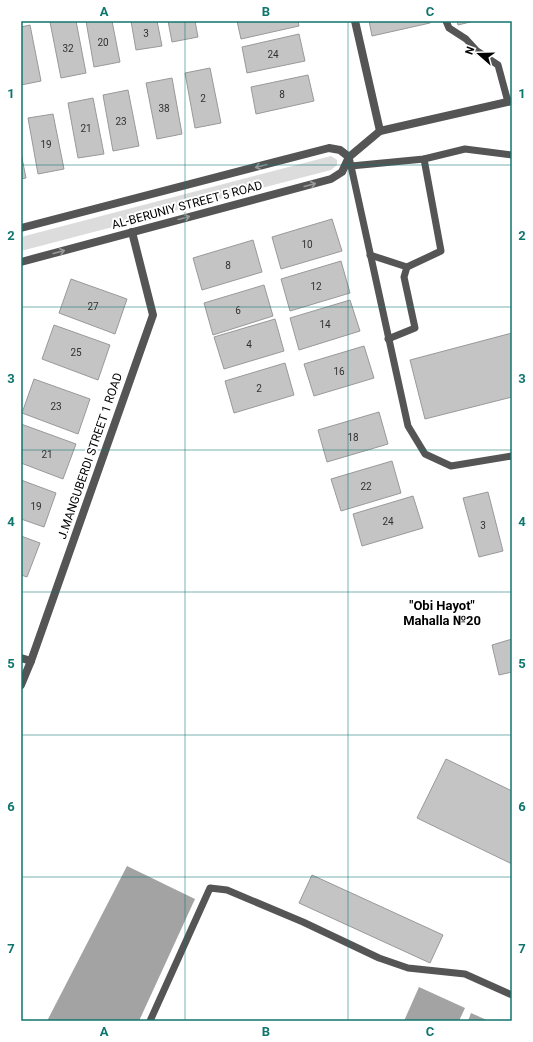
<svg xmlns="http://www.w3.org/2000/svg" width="533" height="1042" font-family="Roboto,sans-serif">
	<rect width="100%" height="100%" fill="#fff"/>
	<!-- green -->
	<path fill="#dcdcdc" d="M331,156L337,160V165L331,170L21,251V237Z"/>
	<!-- water -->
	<g fill="#a3a3a3">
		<path d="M127,866L195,899L139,1021H47Z"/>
		<path d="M419,987L465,1008L459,1021H404Z"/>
		<path d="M471,1013L489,1021H468Z"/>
	</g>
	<!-- building -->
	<g fill="#c4c4c4" stroke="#999">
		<path d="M57,21H76L86,73L61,78L50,22Z"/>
		<path d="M86,21H112L120,62L94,67Z"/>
		<path d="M131,21H157L162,46L136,50Z"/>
		<path d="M168,21H195L198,37L172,42Z"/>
		<path d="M237,21H298L299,26L241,39Z"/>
		<path d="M369,21H429L430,23L372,36Z"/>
		<path d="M457,21H474L458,25Z"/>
		<path d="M30,25L41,81L21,85V27Z"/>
		<path d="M299,34L305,61L247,73L242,47Z"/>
		<path d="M210,68L221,123L195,128L185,73Z"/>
		<path d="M308,75L314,101L256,114L251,87Z"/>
		<path d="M172,78L182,134L157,139L146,83Z"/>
		<path d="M128,90L139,146L113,151L103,95Z"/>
		<path d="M93,98L104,154L78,158L68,103Z"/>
		<path d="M53,114L64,169L38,174L28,118Z"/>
		<path d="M21,153L26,178L21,179Z"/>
		<path d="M332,219L342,251L281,269L272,237Z"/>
		<path d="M253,240L262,272L202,290L193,258Z"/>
		<path d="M341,261L350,293L290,311L281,279Z"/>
		<path d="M71,279L127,299L115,334L59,313Z"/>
		<path d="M264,285L273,316L213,335L204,303Z"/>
		<path d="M350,300L360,331L299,350L290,318Z"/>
		<path d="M275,319L284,351L224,369L214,337Z"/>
		<path d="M54,325L110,345L98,380L42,359Z"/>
		<path d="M512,333V397L425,419L410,360Z"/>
		<path d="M364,346L374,378L314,396L304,364Z"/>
		<path d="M285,363L294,395L234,413L225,381Z"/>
		<path d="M34,379L90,399L78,434L22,413Z"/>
		<path d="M379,412L388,444L327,462L318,430Z"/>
		<path d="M21,424L76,444L63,479L21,463Z"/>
		<path d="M392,461L401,493L341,511L331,479Z"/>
		<path d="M21,480L56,493L44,527L21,519Z"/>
		<path d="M488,492L503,551L479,557L463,498Z"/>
		<path d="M413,496L423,528L362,546L353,514Z"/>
		<path d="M21,536L40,543L27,577L21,575Z"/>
		<path d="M512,639V672L499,675L492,645Z"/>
		<path d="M446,759L512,791V864L417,818Z"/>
		<path d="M312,875L443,935L430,963L299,903Z"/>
	</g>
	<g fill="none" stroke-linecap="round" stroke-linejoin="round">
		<!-- service -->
		<g stroke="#555" stroke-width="7">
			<path d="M446,21L449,28L466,39L477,51L498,65L508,102"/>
			<path d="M349,157L408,426L425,454L451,466L512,456"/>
			<path d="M351,166L424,159L465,149L512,155"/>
			<path d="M370,255L407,267"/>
			<path d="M388,339L415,328L404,277L407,267L441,251L424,159"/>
			<path d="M150,1021L210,888L227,890L303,922L379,958L408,968L465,974L512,995"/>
		</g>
		<!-- minor -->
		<g stroke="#555" stroke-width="8">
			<path d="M355,21L380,131"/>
			<path d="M349,157L380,131L512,101"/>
			<path d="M21,228L329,148L340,150L349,157L342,172L331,179L21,262"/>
			<path d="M21,658L31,661"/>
			<path d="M21,685L31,661L153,315L132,232"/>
		</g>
	</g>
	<!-- one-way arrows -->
	<defs><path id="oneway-shaft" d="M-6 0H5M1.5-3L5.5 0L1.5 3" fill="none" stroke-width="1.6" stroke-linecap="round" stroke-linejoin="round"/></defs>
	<g stroke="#999">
		<use href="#oneway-shaft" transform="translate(261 166) rotate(165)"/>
		<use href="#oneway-shaft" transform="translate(310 185) rotate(-15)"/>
		<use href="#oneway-shaft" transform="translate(184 218) rotate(-15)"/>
		<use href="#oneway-shaft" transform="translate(59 252) rotate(-15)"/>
	</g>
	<!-- grid -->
	<path fill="none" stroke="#0f766e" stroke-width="1" stroke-opacity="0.55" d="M185,21V1021M348,21V1021M21,165H512M21,307H512M21,450H512M21,592H512M21,735H512M21,877H512"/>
	<g text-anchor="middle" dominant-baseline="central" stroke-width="4" stroke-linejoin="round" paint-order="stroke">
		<!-- number labels -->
		<g font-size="10" fill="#313131">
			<text x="146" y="33">3</text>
			<text x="103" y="42">20</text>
			<text x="68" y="48">32</text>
			<text x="273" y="54">24</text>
			<text x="282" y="94">8</text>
			<text x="203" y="98">2</text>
			<text x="164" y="108">38</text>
			<text x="121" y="121">23</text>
			<text x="86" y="128">21</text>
			<text x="46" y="144">19</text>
			<text x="307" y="244">10</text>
			<text x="228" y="265">8</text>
			<text x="316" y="286">12</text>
			<text x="93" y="306">27</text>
			<text x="238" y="310">6</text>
			<text x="325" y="324">14</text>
			<text x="249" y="344">4</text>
			<text x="76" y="352">25</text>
			<text x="339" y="371">16</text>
			<text x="259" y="388">2</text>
			<text x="56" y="406">23</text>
			<text x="353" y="437">18</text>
			<text x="47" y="454">21</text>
			<text x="366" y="486">22</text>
			<text x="36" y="506">19</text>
			<text x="388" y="521">24</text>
			<text x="483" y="525">3</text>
		</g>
		<!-- street labels -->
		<g font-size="12" fill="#000" stroke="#fff">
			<text transform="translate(187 205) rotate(-15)">AL-BERUNIY STREET 5 ROAD</text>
			<text transform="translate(90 456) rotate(-71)">J.MANGUBERDI STREET 1 ROAD</text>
		</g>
		<!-- neighbourhood labels -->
		<g font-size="13" font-weight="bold" fill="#000" stroke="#fff">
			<text x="442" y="605">"Obi Hayot"<tspan x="442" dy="15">Mahalla №20</tspan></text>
		</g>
	</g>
	<!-- border -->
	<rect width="533" height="1042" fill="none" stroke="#ffffff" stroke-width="44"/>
	<!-- north arrow -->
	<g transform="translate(479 54) rotate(290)" stroke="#ffffff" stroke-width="3" paint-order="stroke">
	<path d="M0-3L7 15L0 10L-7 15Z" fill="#000000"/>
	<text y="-6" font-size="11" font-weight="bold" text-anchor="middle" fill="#000000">N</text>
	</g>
	<rect x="22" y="22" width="489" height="998" fill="none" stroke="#0f766e" stroke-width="1.5"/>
	<g font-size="13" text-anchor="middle" font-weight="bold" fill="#0f766e">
		<text x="104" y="16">A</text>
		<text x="266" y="16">B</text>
		<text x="430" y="16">C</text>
		<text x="11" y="98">1</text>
		<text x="522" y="98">1</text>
		<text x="11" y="240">2</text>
		<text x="522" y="240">2</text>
		<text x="11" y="383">3</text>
		<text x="522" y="383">3</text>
		<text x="11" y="526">4</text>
		<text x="522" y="526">4</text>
		<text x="11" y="668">5</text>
		<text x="522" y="668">5</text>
		<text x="11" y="811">6</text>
		<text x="522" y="811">6</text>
		<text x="11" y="953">7</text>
		<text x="522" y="953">7</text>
		<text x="104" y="1036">A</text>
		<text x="266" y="1036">B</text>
		<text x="430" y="1036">C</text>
	</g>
</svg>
